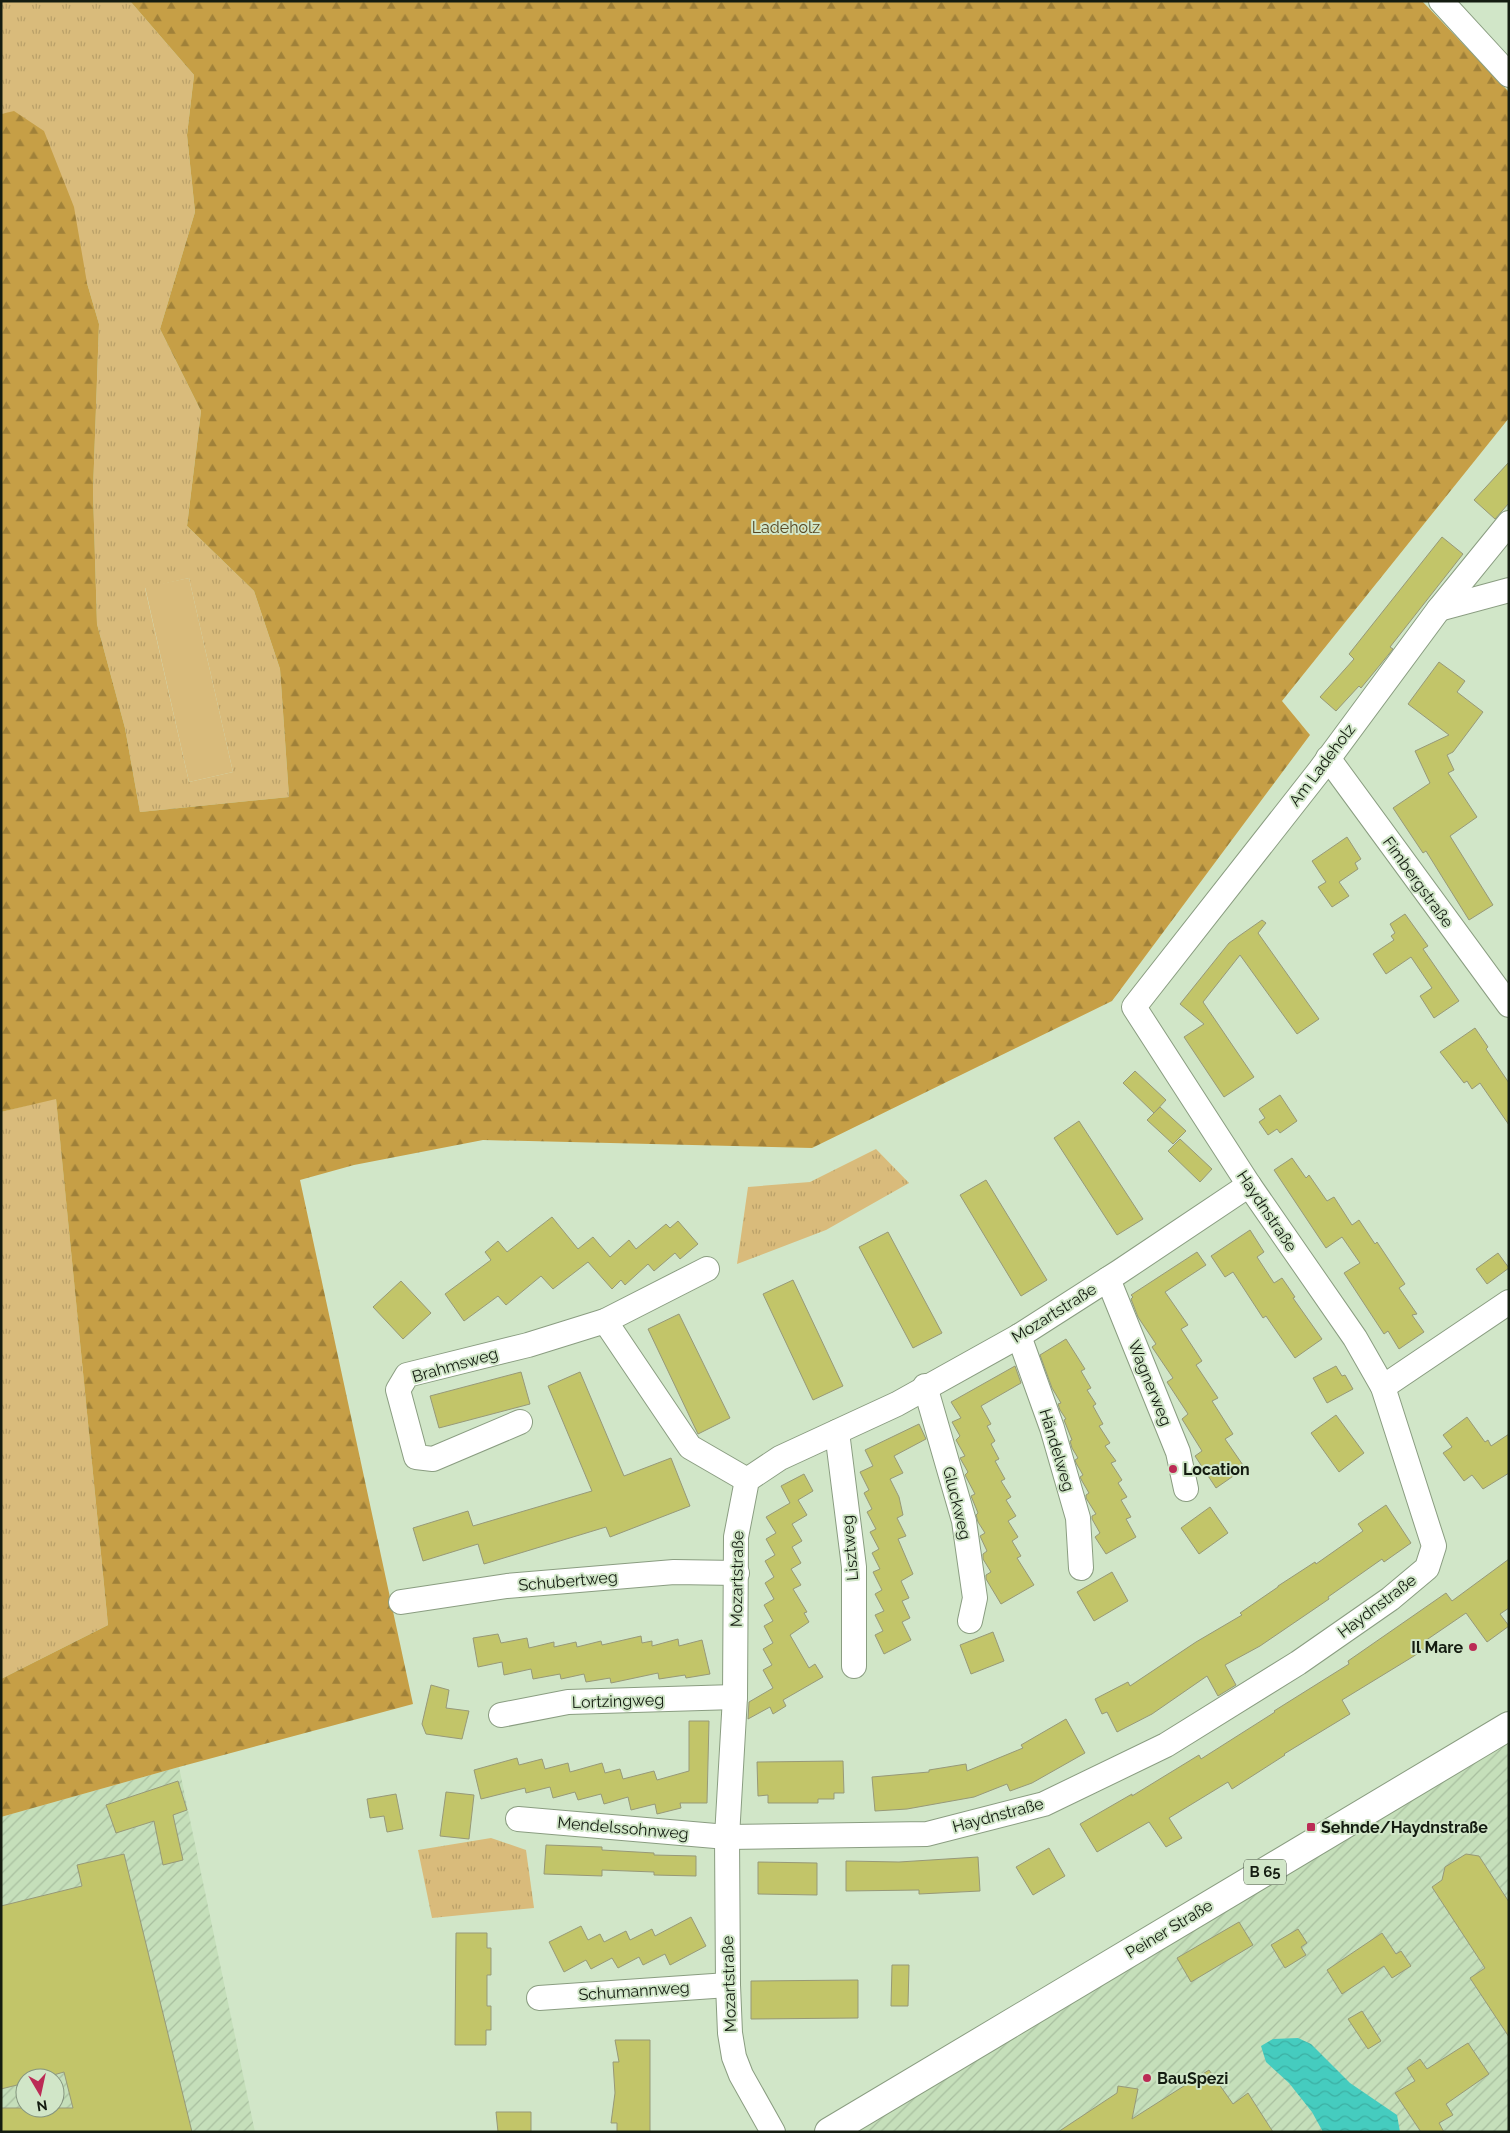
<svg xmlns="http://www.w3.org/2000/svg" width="1510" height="2133" font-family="Raleway,sans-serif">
	<defs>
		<pattern id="industrial-furrows" width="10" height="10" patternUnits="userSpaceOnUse" patternTransform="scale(1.25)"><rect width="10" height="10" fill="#c5dfba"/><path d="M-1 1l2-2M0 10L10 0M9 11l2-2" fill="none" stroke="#a8bf9f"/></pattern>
		<pattern id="grass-tufts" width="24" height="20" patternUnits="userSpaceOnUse" patternTransform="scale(1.25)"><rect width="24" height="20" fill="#d9bb7b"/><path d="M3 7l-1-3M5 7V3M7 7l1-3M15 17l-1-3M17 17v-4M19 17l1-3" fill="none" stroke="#b9a069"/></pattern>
		<pattern id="forest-firs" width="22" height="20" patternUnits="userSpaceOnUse" patternTransform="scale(1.25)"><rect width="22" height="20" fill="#c69f46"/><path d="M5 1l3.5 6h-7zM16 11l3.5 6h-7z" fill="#a08139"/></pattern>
		<pattern id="water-waves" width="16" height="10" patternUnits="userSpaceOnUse" patternTransform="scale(1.25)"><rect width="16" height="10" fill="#45ccbf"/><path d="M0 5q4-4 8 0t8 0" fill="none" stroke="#3cafa3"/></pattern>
	</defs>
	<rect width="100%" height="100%" fill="#d1e6c8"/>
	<!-- industrial -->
	<g fill="url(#industrial-furrows)" fill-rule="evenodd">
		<path d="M1509,1724V2132H832Z"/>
		<path d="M179,1767L255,2132H1V1817ZM25,2078H55V2108H25Z"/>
	</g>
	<!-- grass -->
	<g fill="url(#grass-tufts)" fill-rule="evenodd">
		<path d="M1,1H130L194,75L187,135L195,212L160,329L201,411L187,526L254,591L280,669L289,797L140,812L125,728L97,624L93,491L99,324L87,283L15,112L1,114ZM189,578L233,772L189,782L145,588Z"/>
		<path d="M56,1098L108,1625L1,1679V1112Z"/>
		<path d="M876,1149L909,1183L826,1230L737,1264L748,1187L810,1182Z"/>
		<path d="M491,1838L526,1850L534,1908L432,1918L418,1850Z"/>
	</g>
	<!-- forest -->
	<path fill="url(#forest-firs)" d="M130,1H1422L1509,92V418L1282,701L1310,735L1112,1001L812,1148L483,1140L354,1165L300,1180L413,1704L179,1767L1,1817V1679L108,1625L56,1099L1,1112V114L14,111L44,131L74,207L87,283L99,324L93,491L97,624L125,728L140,812L289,797L280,669L254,591L187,526L201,411L160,329L195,212L187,135L194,75Z"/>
	<!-- pitch -->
	<path fill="#d9bb7b" d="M189,578L233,772L189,782L145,587Z"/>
	<!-- water -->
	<path fill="url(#water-waves)" d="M1298,2038L1311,2044L1350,2083L1397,2115L1400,2132H1323L1312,2112L1289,2083L1266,2062L1261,2046L1273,2039Z"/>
	<!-- building -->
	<g fill="#c2c569" stroke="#979978">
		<path d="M1509,462V503L1495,519L1474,500Z"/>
		<path d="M1442,537L1463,554L1390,647L1393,649L1380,665L1361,688L1359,686L1336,711L1320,697L1354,659L1349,654Z"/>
		<path d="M1439,662L1465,681L1457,692L1483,712L1453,752L1447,755L1454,770L1448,773L1477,817L1450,836L1493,905L1469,920L1426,851L1423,853L1393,808L1430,783L1415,751L1449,735L1408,704Z"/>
		<path d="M1347,837L1361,859L1355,863L1358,869L1339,882L1349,896L1332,907L1318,887L1326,882L1312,861Z"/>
		<path d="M1405,914L1428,946L1423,949L1459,1001L1434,1018L1420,996L1432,988L1411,957L1386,974L1373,954L1394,940L1391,936L1395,933L1390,924Z"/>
		<path d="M1262,920L1266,923L1258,933L1319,1019L1297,1034L1240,955L1203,1002L1254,1077L1224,1097L1184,1037L1204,1024L1180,1004L1229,943Z"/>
		<path d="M1475,1028L1488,1047L1486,1049L1509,1083V1125L1480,1083L1472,1089L1467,1081L1464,1083L1440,1052Z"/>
		<path d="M1135,1071L1166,1100L1154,1113L1123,1083Z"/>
		<path d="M1280,1095L1297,1121L1280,1133L1277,1129L1268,1135L1259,1122L1265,1118L1259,1109Z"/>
		<path d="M1160,1107L1186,1131L1173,1144L1147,1120Z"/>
		<path d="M1079,1121L1143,1219L1117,1235L1054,1138Z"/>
		<path d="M1180,1139L1212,1169L1200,1182L1168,1151Z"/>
		<path d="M1292,1158L1306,1178L1309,1175L1327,1201L1334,1197L1352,1225L1359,1220L1375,1244L1377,1242L1405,1284L1399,1288L1417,1314L1412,1315L1424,1332L1399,1349L1388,1331L1384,1334L1344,1273L1360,1263L1342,1237L1326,1248L1274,1170Z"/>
		<path d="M986,1180L1047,1280L1021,1296L960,1195Z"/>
		<path d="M552,1217L578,1249L593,1237L610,1257L629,1240L636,1249L666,1224L670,1228L678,1221L698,1244L680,1259L675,1253L654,1271L648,1264L625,1285L621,1280L612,1289L588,1262L553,1289L541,1276L506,1305L498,1296L464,1321L445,1294L491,1260L485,1252L498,1241L507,1252Z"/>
		<path d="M1250,1230L1264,1252L1257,1257L1274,1283L1282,1278L1295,1297L1293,1298L1322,1339L1295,1358L1266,1316L1263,1318L1233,1272L1225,1277L1211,1256Z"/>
		<path d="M888,1232L942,1333L913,1348L859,1247Z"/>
		<path d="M1197,1252L1206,1265L1165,1292L1188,1325L1181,1329L1202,1361L1196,1365L1218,1398L1212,1401L1233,1434L1225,1439L1245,1468L1216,1488L1195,1456L1202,1451L1182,1419L1188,1414L1167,1382L1173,1378L1152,1347L1156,1344L1138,1317L1131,1299L1133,1297L1131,1295Z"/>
		<path d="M1498,1253L1509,1268L1487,1284L1476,1269Z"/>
		<path d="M793,1280L843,1386L813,1400L763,1294Z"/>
		<path d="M401,1281L431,1313L403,1339L373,1307Z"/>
		<path d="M679,1314L730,1418L698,1434L648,1329Z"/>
		<path d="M1066,1339L1085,1369L1081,1371L1091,1388L1087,1390L1096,1404L1093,1406L1103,1424L1099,1426L1110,1443L1105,1446L1116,1461L1111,1463L1122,1480L1118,1483L1127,1497L1121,1500L1131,1517L1126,1519L1136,1537L1106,1554L1095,1537L1100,1533L1092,1519V1516L1096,1514L1086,1498V1495L1089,1493L1082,1481L1080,1477L1083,1475L1076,1463L1075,1460L1078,1458L1072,1448L1070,1441L1072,1440L1064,1420L1066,1419L1060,1410L1058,1404L1061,1403L1052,1388L1040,1355Z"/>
		<path d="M1015,1366L1021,1383L981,1406L991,1424L987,1426L995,1441L991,1444L999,1459L995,1461L1005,1479L1001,1481L1011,1497L1006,1500L1016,1516L1008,1521L1018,1537L1012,1541L1021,1556L1017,1558L1034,1585L1001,1604L986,1579V1575L991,1572L983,1559V1554L987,1551L980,1536L985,1533L978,1522L976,1515L978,1513L971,1496L975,1494L965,1475L968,1472L960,1458L965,1456L956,1440L960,1436L952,1422L961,1418L951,1402Z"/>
		<path d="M1336,1366L1342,1376L1345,1375L1353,1389L1327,1403L1313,1378Z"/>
		<path d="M521,1372L530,1404L439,1428L430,1396Z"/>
		<path d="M580,1372L624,1476L671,1458L690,1506L610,1537L606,1527L484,1564L478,1544L423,1561L413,1528L468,1511L473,1526L592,1491L548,1386Z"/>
		<path d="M1336,1415L1364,1453L1339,1472L1311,1433Z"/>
		<path d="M1467,1417L1485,1442L1488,1440L1491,1446L1509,1434V1473L1483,1489L1472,1475L1464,1481L1443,1453L1452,1447L1443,1435Z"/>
		<path d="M919,1424L926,1439L894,1456L903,1473L890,1479L899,1497L903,1515L897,1518L906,1536L898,1539L913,1574L901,1581L909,1598L902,1601L910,1618L902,1622L911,1640L884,1654L875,1635L883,1631L875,1615L884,1611L875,1594L882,1590L873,1572L880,1569L872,1553L879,1549L870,1532L876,1529L867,1512L872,1509L864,1493L869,1490L860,1472L873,1466L865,1450Z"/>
		<path d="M804,1474L813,1491L798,1500L807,1515L792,1524L802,1541L792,1547L801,1563L791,1569L801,1585L793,1589L807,1612L804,1613L809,1622L790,1635L809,1668L815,1664L823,1677L783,1700L786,1706L773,1714L770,1707L748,1719L749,1702L773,1688L763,1670L772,1665L763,1649L773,1643L764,1626L773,1621L764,1605L774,1599L765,1583L774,1577L765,1561L775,1555L766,1539L776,1533L766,1517L790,1503L781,1486Z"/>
		<path d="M1386,1505L1411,1543L1384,1562L1382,1559L1328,1597L1329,1599L1260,1646L1225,1665L1236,1685L1218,1696L1207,1676L1152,1714L1117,1732L1107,1712L1102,1714L1095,1699L1128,1682L1130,1686L1196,1642L1242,1615L1240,1613L1278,1587V1586L1315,1562L1316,1564L1363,1531L1358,1524Z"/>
		<path d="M1210,1507L1228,1533L1199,1554L1181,1528Z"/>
		<path d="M1509,1559V1608L1500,1614L1509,1626L1487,1642L1466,1613L1425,1641L1428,1646L1414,1656L1342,1700L1350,1714L1284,1754L1285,1755L1232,1789L1228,1782L1169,1818L1182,1838L1166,1847L1149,1822L1097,1852L1080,1824L1132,1794V1796L1199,1755L1201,1759L1275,1712L1274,1711L1349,1664L1348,1661L1446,1593L1452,1601Z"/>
		<path d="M1112,1572L1128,1601L1094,1621L1077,1592Z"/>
		<path d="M993,1632L1004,1661L971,1674L960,1645Z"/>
		<path d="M498,1634L501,1643L527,1638L529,1648L554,1642V1647L576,1642L577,1647L601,1641L602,1645L641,1636L642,1643L652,1641V1646L678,1639L679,1646L702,1640L710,1674L686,1678L685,1675L659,1679L658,1673L611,1683L610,1678L586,1682L584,1674L561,1679L560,1674L533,1679L531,1669L504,1675L502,1662L478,1667L473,1638Z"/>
		<path d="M431,1685L449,1690L446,1708L469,1711L462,1739L426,1734L422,1724Z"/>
		<path d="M1066,1719L1085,1753L1032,1783L1010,1791L1007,1784L974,1797L907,1809L875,1811L872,1777L929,1772V1770L966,1764L967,1771L1023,1748L1021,1745Z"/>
		<path d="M689,1721H709L707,1803H680L681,1808L657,1814L655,1804L631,1810L628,1797L604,1804L601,1794L578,1800L575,1792L553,1798L550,1787L526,1793L525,1788L481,1799L474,1770L517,1758L519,1765L542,1759L545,1769L568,1763L570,1772L602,1763L605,1773L620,1769L623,1779L654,1771L657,1780L689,1771Z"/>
		<path d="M843,1761L844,1793H834V1799H818V1803H768V1795L758,1796L757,1762Z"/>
		<path d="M178,1781L187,1810L173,1815L183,1860L163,1865L154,1821L116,1833L106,1805Z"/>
		<path d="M446,1792L474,1795L469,1839L440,1836Z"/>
		<path d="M396,1794L403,1829L387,1832L384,1816L370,1818L367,1799Z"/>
		<path d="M546,1845L602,1847V1850L654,1853V1855L696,1856V1876L654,1875V1872L602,1870V1876L544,1874Z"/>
		<path d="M1049,1848L1065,1876L1033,1895L1016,1867Z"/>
		<path d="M124,1854L192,2132H1V2108H73L64,2072L43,2078H25V2083L1,2089V1906L82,1886L77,1865Z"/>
		<path d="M1466,1854L1479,1856L1509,1902V2037L1470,1978L1485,1968L1432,1887L1442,1880L1445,1867Z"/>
		<path d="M978,1857L980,1891L919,1894V1890L846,1891V1861L899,1862Z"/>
		<path d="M758,1862L817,1863V1895L758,1894Z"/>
		<path d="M691,1917L706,1946L670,1965L665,1954L643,1965L639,1957L618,1968L612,1958L591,1969L586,1960L564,1972L549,1942L581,1926L588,1940L600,1934L604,1942L626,1931L630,1940L652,1929L655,1936Z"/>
		<path d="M1239,1922L1253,1945L1191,1982L1177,1958Z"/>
		<path d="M1298,1929L1307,1943L1301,1947L1306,1955L1285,1968L1271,1945Z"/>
		<path d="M456,1933H487V1948H491V1975H487V2006H491V2030H486V2045H455Z"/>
		<path d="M1382,1933L1396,1954L1401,1951L1411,1966L1392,1978L1384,1966L1342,1994L1327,1970Z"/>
		<path d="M892,1965H909L908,2006H891Z"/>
		<path d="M858,1980V2018L751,2019V1981Z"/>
		<path d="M1362,2011L1381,2041L1368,2049L1348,2019Z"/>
		<path d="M615,2040H650V2132H617V2123H611L615,2093L613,2062H619Z"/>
		<path d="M1468,2043L1489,2074L1446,2104L1453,2115L1439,2123L1444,2132H1421L1395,2093L1415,2081L1407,2068L1420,2059L1427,2069Z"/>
		<path d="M1209,2070L1233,2104L1248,2093L1273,2132H1058L1117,2093L1118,2086L1138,2089L1132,2119Z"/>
		<path d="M496,2112H531V2132H498Z"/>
	</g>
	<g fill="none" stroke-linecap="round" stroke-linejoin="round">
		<!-- minor casing -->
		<g stroke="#8a9d81" stroke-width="26">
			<g id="minor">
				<path d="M1441,1L1509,75"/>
				<path d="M1439,609L1509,590"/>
				<path d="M1328,758L1509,1005"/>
				<path d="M1108,1279L1178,1452L1186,1489"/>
				<path d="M605,1321L690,1447L747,1480"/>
				<path d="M1019,1336L1052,1428L1078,1518L1081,1568"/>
				<path d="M925,1386L964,1521L975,1598L970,1621"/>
				<path d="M1383,1387L1509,1302"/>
				<path d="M520,1422L433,1459L416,1457L398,1390L407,1375L528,1345L605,1321L707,1269"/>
				<path d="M837,1432L854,1567V1666"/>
				<path d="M401,1602L507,1586L674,1572L737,1573"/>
				<path d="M501,1715L568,1702L735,1697"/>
				<path d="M518,1819L727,1837L927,1834L1044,1804L1166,1745L1298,1663L1390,1599L1427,1568L1434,1546L1383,1387L1355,1338L1249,1185L1134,1007L1320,770L1439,609L1509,523"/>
				<path d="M539,1998L728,1985"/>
				<path d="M773,2132L741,2075L734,2057L730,2033L728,1985L727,1837L735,1697L736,1537L747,1480L780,1458L897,1404L1019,1336L1119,1272L1249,1185"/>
			</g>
		</g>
		<!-- major casing -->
		<g stroke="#8a9d81" stroke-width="30">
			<path id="major" d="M829,2132L1509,1726"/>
		</g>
		<!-- minor -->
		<use href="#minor" stroke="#fff" stroke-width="24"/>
		<!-- major -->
		<use href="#major" stroke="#fff" stroke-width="28"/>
	</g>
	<!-- markers -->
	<g fill="#bb2b55" stroke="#d1e6c8" stroke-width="2">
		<circle cx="1173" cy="1469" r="5"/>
		<circle cx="1473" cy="1647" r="5"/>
		<rect x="1306" y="1822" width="10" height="10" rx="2.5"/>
		<circle cx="1147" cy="2078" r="5"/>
	</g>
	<g text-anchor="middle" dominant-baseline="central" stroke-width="4" stroke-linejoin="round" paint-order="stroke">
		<!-- shield labels -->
		<rect fill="#d1e6c8" stroke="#4d5948" stroke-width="1" x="1244" y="1859.5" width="42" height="25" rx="4"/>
		<g font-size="15" font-weight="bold" fill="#141c11">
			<text x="1265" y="1872">B 65</text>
		</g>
		<!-- park labels -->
		<g font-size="16" fill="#584722" stroke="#d1e6c8">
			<text x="786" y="527">Ladeholz</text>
		</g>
		<!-- street labels -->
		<g font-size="16" fill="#141c11" stroke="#d1e6c8">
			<text transform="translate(1322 765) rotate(-53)">Am Ladeholz</text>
			<text transform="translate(1418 882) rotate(54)">Fimbergstraße</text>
			<text transform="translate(1267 1211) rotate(56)">Haydnstraße</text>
			<text transform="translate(1054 1313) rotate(-32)">Mozartstraße</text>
			<text transform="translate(455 1365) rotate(-16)">Brahmsweg</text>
			<text transform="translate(1150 1383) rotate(68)">Wagnerweg</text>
			<text transform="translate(1057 1450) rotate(73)">Händelweg</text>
			<text transform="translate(957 1503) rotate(76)">Gluckweg</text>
			<text transform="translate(850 1548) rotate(-95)">Lisztweg</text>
			<text transform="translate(737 1579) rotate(-89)">Mozartstraße</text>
			<text transform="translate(568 1581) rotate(-5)">Schubertweg</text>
			<text transform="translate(1377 1606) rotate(-37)">Haydnstraße</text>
			<text transform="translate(618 1701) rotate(-2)">Lortzingweg</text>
			<text transform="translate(998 1815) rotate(-15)">Haydnstraße</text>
			<text transform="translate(623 1828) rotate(5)">Mendelssohnweg</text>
			<text transform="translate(1169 1929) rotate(-31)">Peiner Straße</text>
			<text transform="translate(729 1984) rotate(-92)">Mozartstraße</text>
			<text transform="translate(634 1991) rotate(-4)">Schumannweg</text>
		</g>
		<!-- poi labels -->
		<g font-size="16" font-weight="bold" fill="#141c11" stroke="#d1e6c8" text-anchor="start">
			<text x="1183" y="1469">Location</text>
			<text x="1463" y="1647" text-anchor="end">Il Mare</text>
			<text x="1321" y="1827">Sehnde/Haydnstraße</text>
			<text x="1157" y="2078">BauSpezi</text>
		</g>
	</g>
	<!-- border -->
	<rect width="1510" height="2133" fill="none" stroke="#141c11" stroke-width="5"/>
	<!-- north arrow -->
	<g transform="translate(40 2093) rotate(171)"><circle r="24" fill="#d1e6c8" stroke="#85957f"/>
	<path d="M0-4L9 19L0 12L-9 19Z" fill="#bb2b55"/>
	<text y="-8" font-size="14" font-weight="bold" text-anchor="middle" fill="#141c11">N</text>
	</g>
</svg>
